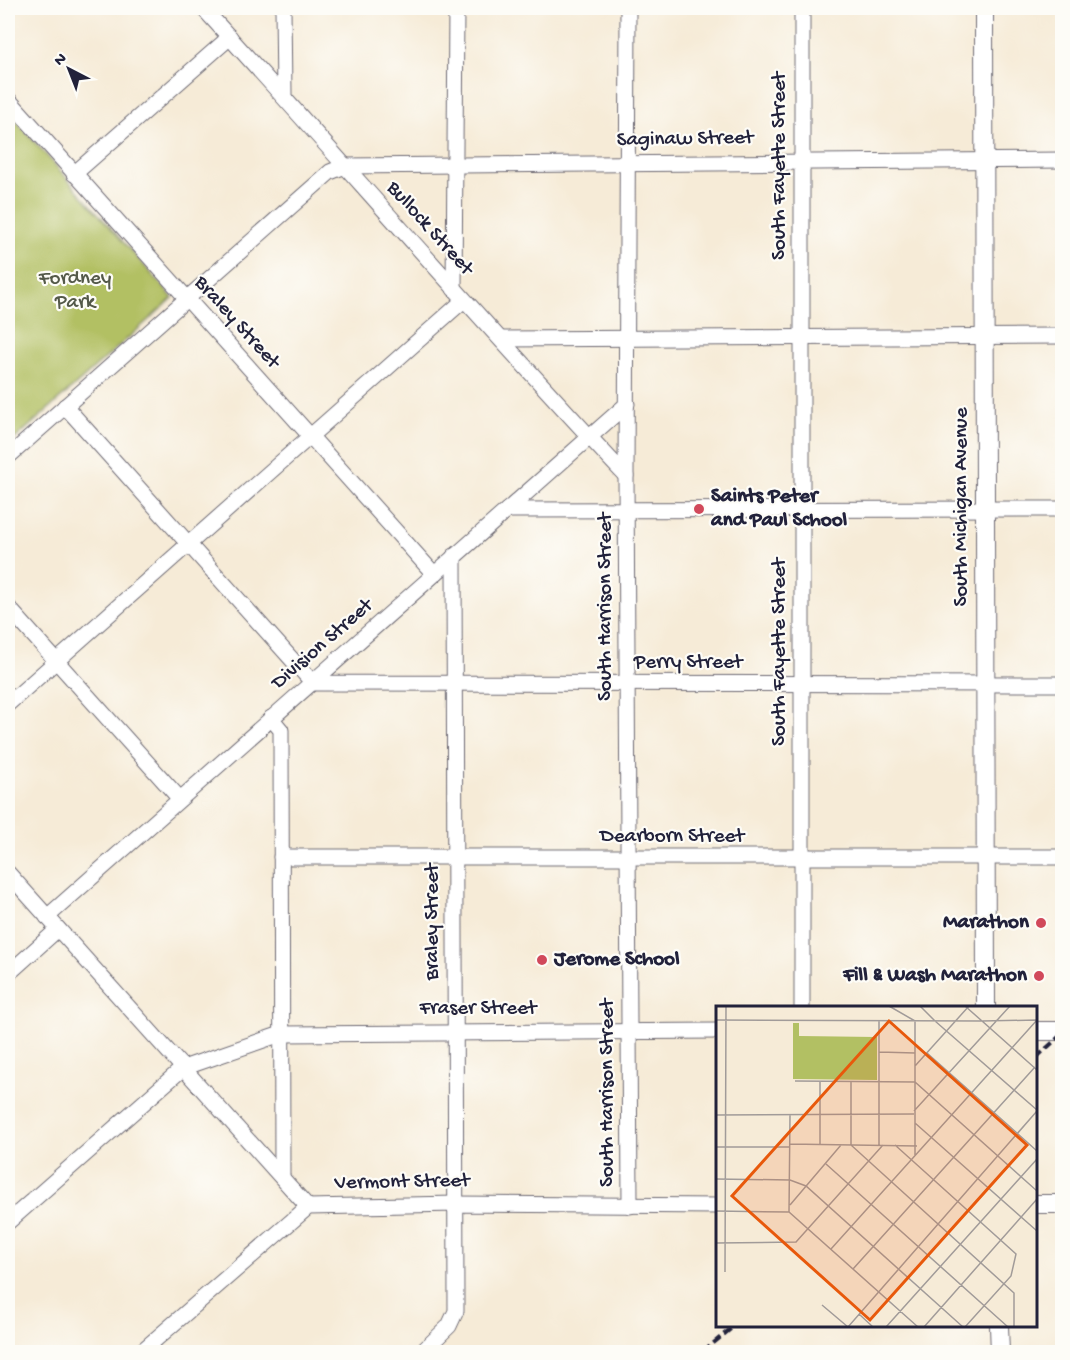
<svg xmlns="http://www.w3.org/2000/svg" width="1070" height="1360" font-family="'Gochi Hand',sans-serif">
	<rect width="100%" height="100%" fill="#fdfcf7"/>
	<filter id="ink" filterUnits="userSpaceOnUse"><feTurbulence type="fractalNoise" baseFrequency=".0167" numOctaves="2"/><feDisplacementMap in="SourceGraphic" scale="12" xChannelSelector="R" yChannelSelector="G"/><feConvolveMatrix kernelMatrix="1 2 1 2 8 2 1 2 1" color-interpolation-filters="sRGB"/></filter>
	<filter id="wash" filterUnits="userSpaceOnUse"><feTurbulence type="fractalNoise" baseFrequency=".008" numOctaves="4" result="noise"/><feDisplacementMap in="SourceGraphic" scale="24" xChannelSelector="R" yChannelSelector="G"/><feGaussianBlur stdDeviation="1.35" result="paint"/><feColorMatrix in="noise" values="0 0 0 0 0 0 0 0 0 0 0 0 0 0 0 0 0 1.4 0 .05"/><feComposite in="paint" operator="in"/></filter>
	<g filter="url(#wash)">
		<rect width="100%" height="100%" fill="#f6ebd7"/>
		<!-- green -->
		<path fill="#b2c063" stroke="#6a714f" stroke-width="1.5" d="M9,113L173,298L8,445V115Z"/>
	</g>
	<g filter="url(#ink)">
		<g fill="none" stroke-linecap="round" stroke-linejoin="round">
			<!-- minor casing -->
			<g stroke="#6c6872" stroke-width="17">
				<g id="minor">
					<path d="M203,8C344,163 482,323 626,476"/>
					<path d="M283,8L284,94"/>
					<path d="M628,8L626,476L630,1206"/>
					<path d="M802,8V1008"/>
					<path d="M8,99L434,574"/>
					<path d="M74,174L230,37"/>
					<path d="M454,289L456,8"/>
					<path d="M501,339L1062,336"/>
					<path d="M65,406L313,683L1062,684"/>
					<path d="M8,457L330,172L345,166L1062,160"/>
					<path d="M507,510L1062,509"/>
					<path d="M8,607L179,798"/>
					<path d="M8,704L464,300"/>
					<path d="M271,718L281,730L282,1176"/>
					<path d="M281,857H1062"/>
					<path d="M8,873L308,1207"/>
					<path d="M47,917L627,404"/>
					<path d="M8,974L58,929"/>
					<path d="M8,1222L183,1068L281,1034L718,1031"/>
					<path d="M141,1352L308,1207L456,1204L718,1206"/>
					<path d="M422,1352L449,1326L456,1311L454,556"/>
				</g>
			</g>
			<!-- tertiary casing -->
			<g stroke="#6c6872" stroke-width="20">
				<g id="tertiary">
					<path d="M984,8L986,1008"/>
					<path d="M1036,1031H1062"/>
					<path d="M1036,1204H1062"/>
					<path d="M999,1326L1000,1352"/>
				</g>
			</g>
			<!-- minor -->
			<use href="#minor" stroke="#fff" stroke-width="15"/>
			<!-- tertiary -->
			<use href="#tertiary" stroke="#fff" stroke-width="18"/>
			<!-- rail -->
			<g stroke="#22223b" stroke-width="4" stroke-dasharray="9 4.5" stroke-linecap="butt">
				<path d="M1036,1058L1062,1034"/>
				<path d="M703,1352L734,1326"/>
			</g>
		</g>
	</g>
	<!-- markers -->
	<g fill="#d1495b" stroke="#fdfcf7" stroke-width="2">
		<circle cx="699" cy="509" r="6"/>
		<circle cx="1041" cy="923" r="6"/>
		<circle cx="542" cy="960" r="6"/>
		<circle cx="1039" cy="976" r="6"/>
	</g>
	<g text-anchor="middle" dominant-baseline="central" stroke-width="4.5" stroke-linejoin="round" paint-order="stroke">
		<!-- street labels -->
		<g font-size="21" fill="#22223b" stroke="#fdfcf7">
			<text transform="translate(685 140) rotate(-1)">Saginaw Street</text>
			<text transform="translate(780 166) rotate(-90)">South Fayette Street</text>
			<text transform="translate(429 229) rotate(48)">Bullock Street</text>
			<text transform="translate(236 323) rotate(48)">Braley Street</text>
			<text transform="translate(962 507) rotate(-90)">South Michigan Avenue</text>
			<text transform="translate(606 607) rotate(-90)">South Harrison Street</text>
			<text transform="translate(323 645) rotate(-41)">Division Street</text>
			<text transform="translate(780 652) rotate(-90)">South Fayette Street</text>
			<text x="688" y="663">Perry Street</text>
			<text x="672" y="837">Dearborn Street</text>
			<text transform="translate(433 922) rotate(-90)">Braley Street</text>
			<text x="478" y="1009">Fraser Street</text>
			<text transform="translate(608 1093) rotate(-90)">South Harrison Street</text>
			<text transform="translate(402 1183) rotate(-1)">Vermont Street</text>
		</g>
		<!-- park labels -->
		<g font-size="21" fill="#545949" stroke="#fdfcf7">
			<text x="75" y="279">Fordney<tspan x="75" dy="24">Park</tspan></text>
		</g>
		<!-- poi labels -->
		<g font-size="21" font-weight="bold" fill="#22223b" stroke="#fdfcf7" text-anchor="start">
			<text x="711" y="497">Saints Peter<tspan x="711" dy="24">and Paul School</tspan></text>
			<text x="1029" y="923" text-anchor="end">Marathon</text>
			<text x="554" y="960">Jerome School</text>
			<text x="1027" y="976" text-anchor="end">Fill &amp; Wash Marathon</text>
		</g>
	</g>
	<!-- overview -->
	<g transform="translate(716 1006)">
		<rect width="321" height="321" fill="#f6ebd7"/>
		<path d="M77,17H83V30L161,31V74L77,73Z" fill="#b2c063"/>
		<path fill="none" stroke="#a19b99" stroke-width="1.5" d="M173,0L199,15M204,0L219,15M249,0L266,15L321,14M0,14L266,15L321,64M219,15L321,104M163,46L199,47M211,47L321,145M199,60L253,0M79,75L199,76L321,185M135,75V139L298,287V321M198,105L294,0M0,109L198,108M199,117L321,225M73,138L201,140M104,138V75M163,139V15M179,139L300,248L295,270L249,321M0,141H73M199,149V15M110,158L292,321M0,173L74,174L90,180L247,321M74,199L125,139M0,205L73,206L202,321M73,206L74,109M0,237L80,236L167,139M115,243L321,14M137,263L319,61M9,266L10,0M106,299L132,321L321,105M143,308L157,321M170,321L321,153M208,321L321,193"/>
		<path fill="#e8590c" fill-opacity="0.15" stroke="#e8590c" stroke-width="3" d="M173,15L311,139L154,314L16,190Z"/>
		<rect width="321" height="321" fill="none" stroke="#22223b" stroke-width="3"/>
	</g>
	<!-- margin -->
	<rect width="1070" height="1360" fill="none" stroke="#fdfcf7" stroke-width="30"/>
	<!-- north arrow -->
	<g transform="translate(69 69) rotate(318)" stroke="#fdfcf7" stroke-width="4.5" paint-order="stroke">
	<path d="M0-4.5L10 22L0 15L-10 22Z" fill="#22223b"/>
	<text y="-9" font-size="16" font-weight="bold" text-anchor="middle" fill="#22223b">N</text>
	</g>
</svg>
